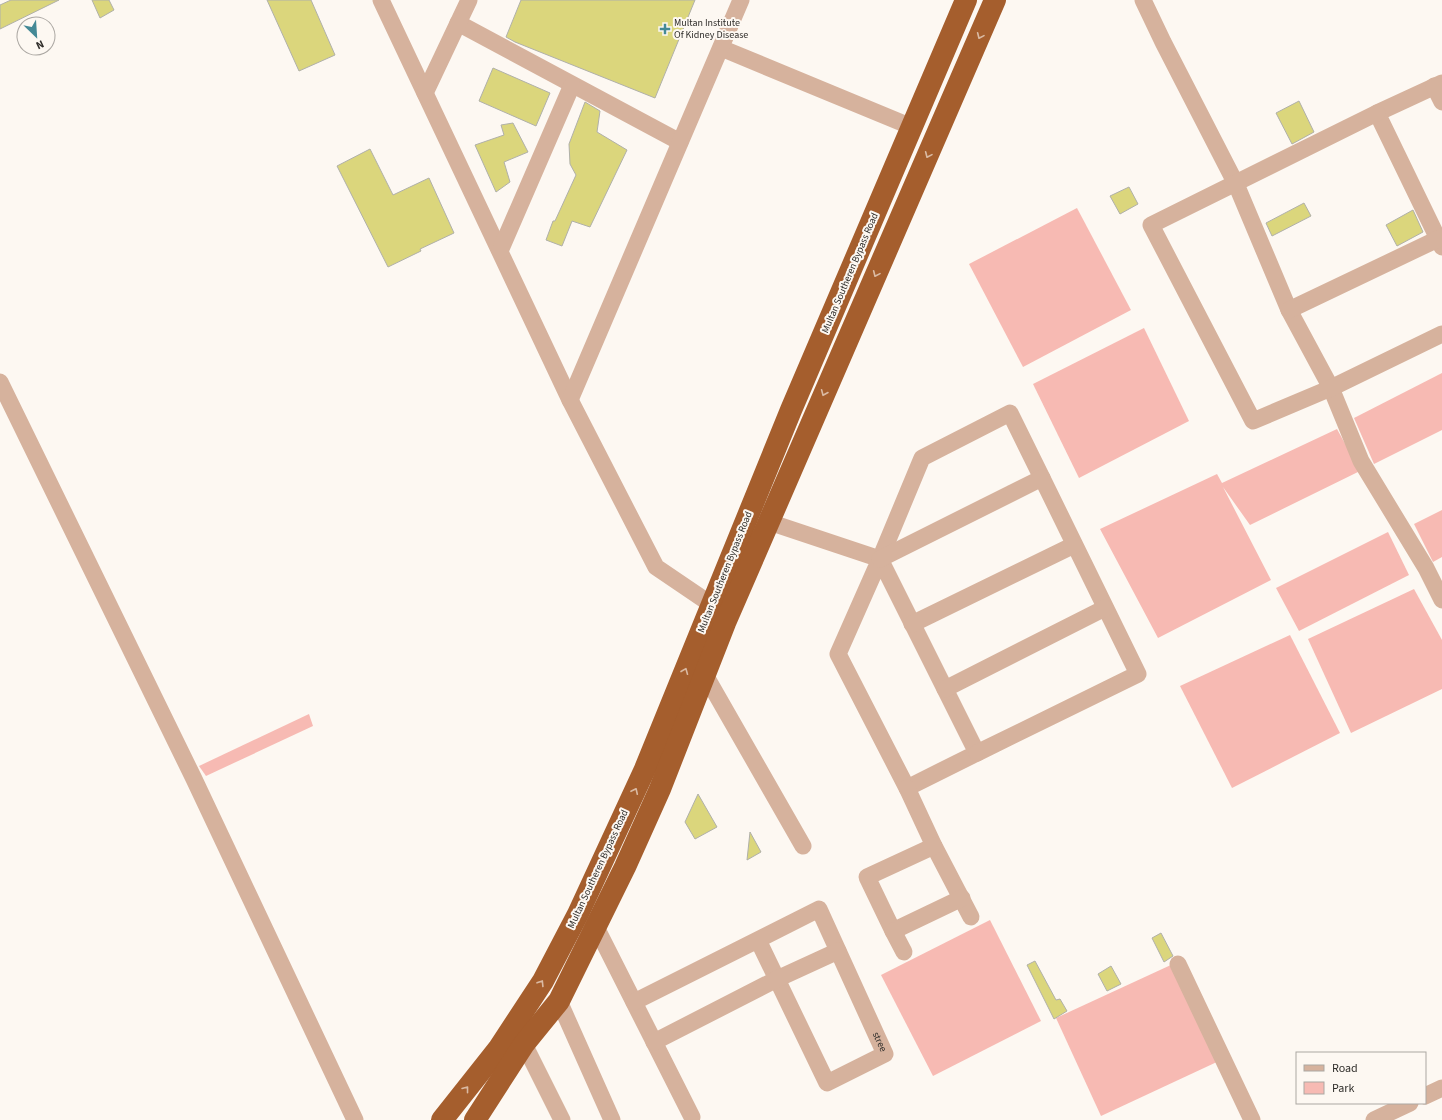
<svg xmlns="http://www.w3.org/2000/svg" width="1442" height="1120" font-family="'Source Sans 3',sans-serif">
	<rect width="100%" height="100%" fill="#fdf8f2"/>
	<!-- green -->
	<g fill="#f7bab3">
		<path d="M1077,208L1131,310L1023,367L969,264Z"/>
		<path d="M1144,328L1189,421L1079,478L1033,384Z"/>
		<path d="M1442,373V430L1374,464L1354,418Z"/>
		<path d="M1337,429L1360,471L1250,525L1223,487L1271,580L1158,638L1100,529L1217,474L1222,483Z"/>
		<path d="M1442,510V557L1433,562L1414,524Z"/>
		<path d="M1388,532L1409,575L1299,631L1276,588Z"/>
		<path d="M1414,589L1442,640V689L1351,733L1308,639Z"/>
		<path d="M1290,635L1340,733L1232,788L1180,686Z"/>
		<path d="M309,714L313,726L206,776L199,766Z"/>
		<path d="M990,920L1041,1021L933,1076L881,975Z"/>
		<path d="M1173,964L1219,1061L1101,1116L1056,1018Z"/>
	</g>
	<!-- building -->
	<g fill="#dbd67c" stroke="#b0b0a9">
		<path d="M11,0H59L0,29V5Z"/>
		<path d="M92,0H109L114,10L100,18Z"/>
		<path d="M267,0H311L335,55L299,71Z"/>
		<path d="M521,0H695L655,98L515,42L506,37Z"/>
		<path d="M493,68L550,93L536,126L479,101Z"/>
		<path d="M1299,101L1314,132L1292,144L1276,113Z"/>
		<path d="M585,102L600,111L597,132L627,150L590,227L572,221L562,246L546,240L553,221H555L576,175L570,164L569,144Z"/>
		<path d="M513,123L528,152L504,162L510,182L496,192L475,145L504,135L501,125Z"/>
		<path d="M370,149L393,195L429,178L454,233L420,249L421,251L388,267L337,166Z"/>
		<path d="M1129,187L1138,204L1120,214L1110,196Z"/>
		<path d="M1304,203L1311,216L1272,236L1266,223Z"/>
		<path d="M1413,210L1423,232L1397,246L1386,225Z"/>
		<path d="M698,794L717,827L695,839L685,822Z"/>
		<path d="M750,832L761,852L747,860Z"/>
		<path d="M1161,933L1173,956L1164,962L1152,938Z"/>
		<path d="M1035,961L1056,1000L1060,999L1067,1011L1054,1019L1027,965Z"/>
		<path d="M1111,966L1121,984L1107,991L1098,974Z"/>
	</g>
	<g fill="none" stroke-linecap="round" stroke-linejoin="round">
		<!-- minor -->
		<g stroke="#d6b29d" stroke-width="17">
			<path d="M381,0L570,400L656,567L712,605"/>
			<path d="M1143,0L1163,42L1236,184L1289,310L1331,388L1361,461L1426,568L1442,600"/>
			<path d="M458,23L680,142"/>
			<path d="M721,48L912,127"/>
			<path d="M1442,83L1377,113L1442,247"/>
			<path d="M1434,86L1442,102"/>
			<path d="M425,93L469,0"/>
			<path d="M1377,113L1151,225L1253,421L1331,388L1442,334"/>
			<path d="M500,251L572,85"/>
			<path d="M1289,310L1442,237"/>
			<path d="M0,382L194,779L355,1120"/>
			<path d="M570,400L741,0"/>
			<path d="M769,522L880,559L838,654L907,788L977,753L880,559L922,458L1010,413L1042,478"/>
			<path d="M880,559L1042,478L1138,674L977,753"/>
			<path d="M912,624L1074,545"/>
			<path d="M704,673L803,846"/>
			<path d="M945,689L1105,608"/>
			<path d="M907,788L934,846L971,917"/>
			<path d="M934,846L867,877L893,931L962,898"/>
			<path d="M596,927L692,1117"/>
			<path d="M893,931L904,952"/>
			<path d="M1178,964L1252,1120"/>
			<path d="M559,1001L612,1120"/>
			<path id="s1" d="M634,1002L819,909L885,1054L827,1083L758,940"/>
			<path d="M654,1042L777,979L838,951"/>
			<path d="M524,1044L562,1120"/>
			<path d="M1425,1096L1442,1088"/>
			<path d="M1374,1120L1410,1103"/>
		</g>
		<!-- highway -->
		<g stroke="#a55e2d" stroke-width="22">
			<path d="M442,1120L499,1048L543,981L578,914L645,769L791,410L966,0"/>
			<path d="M475,1120L524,1044L559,1001L625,867L660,789L725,623L995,0"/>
		</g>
	</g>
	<!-- one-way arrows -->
	<defs><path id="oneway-chevron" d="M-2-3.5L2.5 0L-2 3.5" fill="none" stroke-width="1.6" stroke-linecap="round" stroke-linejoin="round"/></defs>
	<g stroke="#dabaa3">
		<use href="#oneway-chevron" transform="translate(980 36) rotate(114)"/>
		<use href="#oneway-chevron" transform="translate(928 155) rotate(114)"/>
		<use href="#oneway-chevron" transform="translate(876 274) rotate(114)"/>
		<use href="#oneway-chevron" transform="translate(824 393) rotate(113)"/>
		<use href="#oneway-chevron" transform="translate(685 671) rotate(-68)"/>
		<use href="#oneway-chevron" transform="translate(635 791) rotate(-65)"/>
		<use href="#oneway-chevron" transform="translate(541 983) rotate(-58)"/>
		<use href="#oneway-chevron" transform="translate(466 1089) rotate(-52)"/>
	</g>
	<!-- markers -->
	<path fill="#448996" stroke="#fdf8f2" stroke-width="1.5" d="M663 23h4v4h4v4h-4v4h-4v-4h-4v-4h4z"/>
	<g text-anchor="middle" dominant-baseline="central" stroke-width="4" stroke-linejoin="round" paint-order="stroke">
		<!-- poi labels -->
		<g font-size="10" fill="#302e2b" stroke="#fdf8f2" text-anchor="start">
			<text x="674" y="23">Multan Institute<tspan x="674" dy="12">Of Kidney Disease</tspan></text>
		</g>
		<!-- street labels -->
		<g font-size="10" fill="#302e2b" stroke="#fdf8f2">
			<text transform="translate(850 273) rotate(-67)">Multan Southeren Bypass Road</text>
			<text transform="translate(725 572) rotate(-68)">Multan Southeren Bypass Road</text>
			<text transform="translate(598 869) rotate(-65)">Multan Southeren Bypass Road</text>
			<text stroke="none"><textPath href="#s1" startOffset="353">stree</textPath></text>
		</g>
	</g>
	<!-- legend -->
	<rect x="1296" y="1052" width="130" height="52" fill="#fdf8f2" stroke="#aba7a2"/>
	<rect x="1304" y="1065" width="20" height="6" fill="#d6b29d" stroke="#aba7a2"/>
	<text x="1332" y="1072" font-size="12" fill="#302e2b">Road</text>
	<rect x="1304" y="1082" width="20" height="12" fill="#f7bab3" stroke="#aba7a2"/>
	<text x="1332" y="1092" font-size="12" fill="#302e2b">Park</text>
	<!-- north arrow -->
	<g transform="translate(36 36) rotate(155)"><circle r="19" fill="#fdf8f2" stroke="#aba7a2"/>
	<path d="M0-3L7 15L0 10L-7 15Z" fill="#448996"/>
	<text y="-6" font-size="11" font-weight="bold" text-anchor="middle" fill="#302e2b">N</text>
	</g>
</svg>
